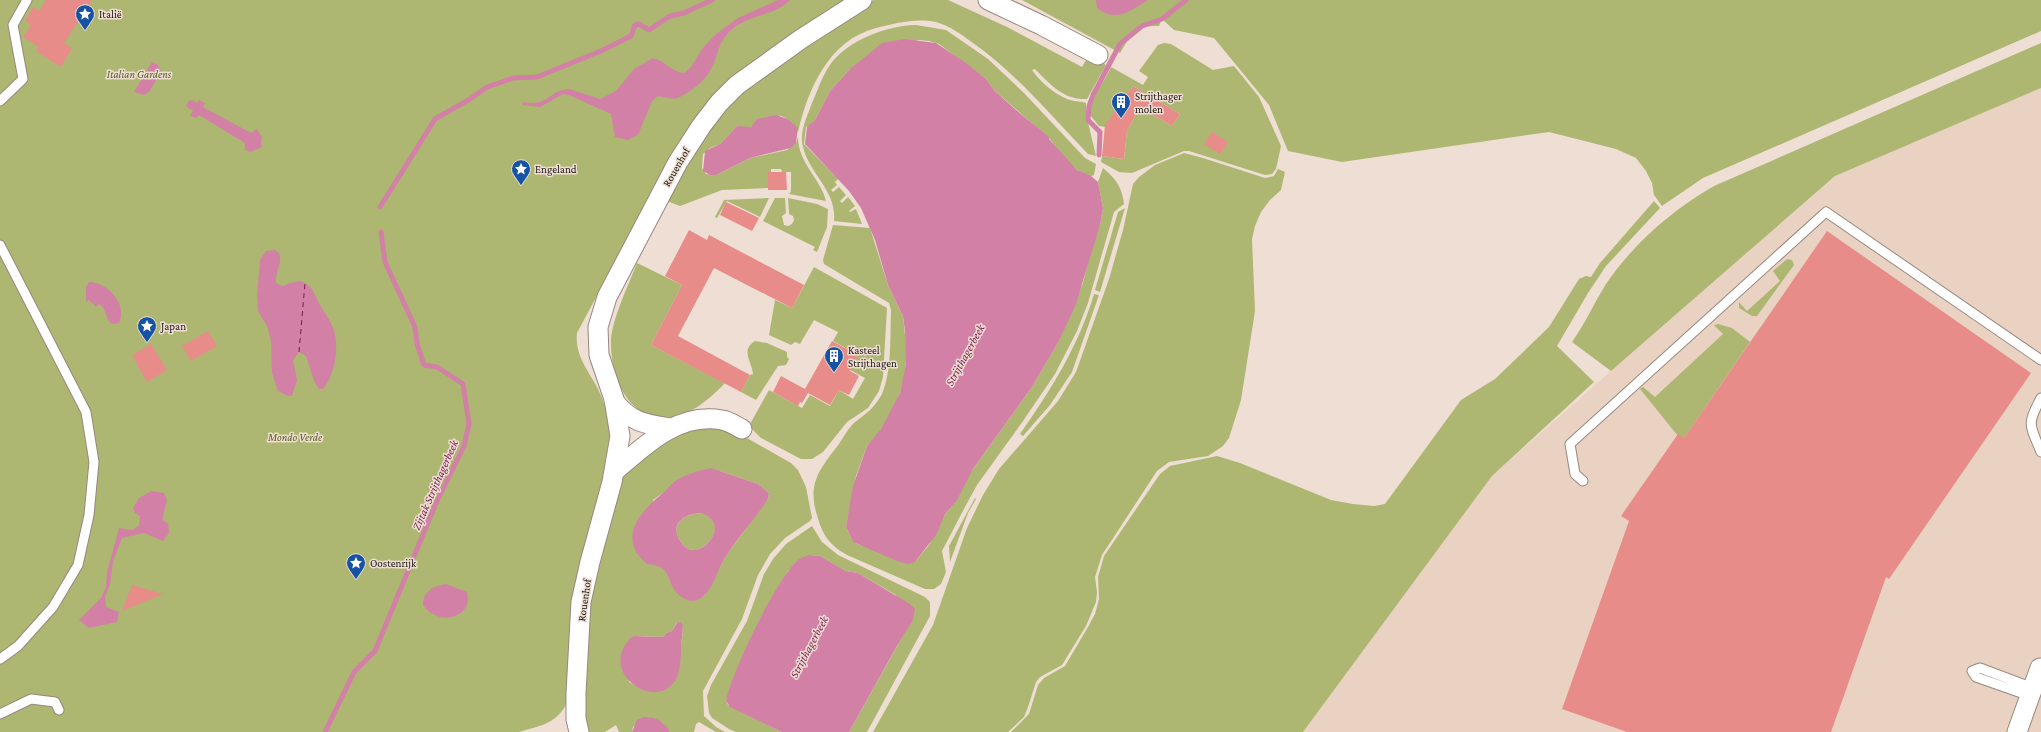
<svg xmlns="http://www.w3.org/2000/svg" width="2041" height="732" font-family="'Crimson Pro',serif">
	<rect width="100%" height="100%" fill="#efded3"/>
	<!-- built -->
	<path fill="#ead2c3" d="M2041,88V732H1303L1492,476L1611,371L1835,176Z"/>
	<!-- green -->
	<g fill="#adb772" fill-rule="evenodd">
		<path d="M0,0H852L743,71L672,155L577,333C574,359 594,376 602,398C608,416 611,434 613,453L568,701C557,724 542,725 519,732H0Z"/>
		<path d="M874,0H948L1007,27L1082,67L1089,55L1106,65L1087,99C1063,100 1051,85 1035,69L1032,70C1040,82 1057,96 1070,100C1076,102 1081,101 1086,103V114L1096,156L1088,154C1051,116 1017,74 973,43C961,34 950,26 936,22C915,18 897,23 876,28C829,40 808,89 798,132C797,127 794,125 791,122C776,107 764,123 750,127C747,128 741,127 737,126L720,144L710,148L703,154L702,168L706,174L716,175L750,158L787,150L796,143L798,137C798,163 821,179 826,201L789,194L791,191V172H782L781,169H771V172H768V188L722,190L680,206L667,201L666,192L727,102L847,16Z"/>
		<path d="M1022,0H2041V31L1703,178L1662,206L1654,195L1652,183L1646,171L1636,158L1616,149L1549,132L1342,162L1288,151L1269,105L1214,38L1174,30L1162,19L1159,26C1132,26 1133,32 1120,53Z"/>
		<path d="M916,25L946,30L988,59L1024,93L1085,158L1096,164L1094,175L1090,177L1077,170L1063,156L1049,138L994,90L986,79L939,44L929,41L918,40L849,70L830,91L815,120L811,125L806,127L804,144L838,179L835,182L837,185L831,190L833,192L839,187L846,195L840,201L842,203L848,197L855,206L849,211L850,212L856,209L862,224L834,221C837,191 810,175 803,147C799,132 807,117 812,103C818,90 822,76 830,65C846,41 888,25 916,25Z"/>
		<path d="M1164,43L1171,44L1213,70L1234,66L1259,97L1281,146L1276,169L1272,174L1265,175L1189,151H1184L1132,173L1119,172L1101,162L1102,156L1124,159L1127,131L1140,107L1172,126L1180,114L1133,86L1105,127L1099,126L1090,115C1089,100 1105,81 1111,67L1143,85L1148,77L1139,71L1158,45Z"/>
		<path d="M2041,43V88L1835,176L1611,371L1572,342C1585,324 1594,303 1606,284C1634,243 1671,211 1714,186Z"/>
		<path d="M1184,153L1203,158L1265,178L1274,176L1278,169L1285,172L1281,190L1270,200L1261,212L1255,226L1252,239L1255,311L1241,400L1229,438L1223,446L1208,456L1169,462L1157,471L1102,555L1095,577L1097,592L1096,602L1086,626L1062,665L1040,677L1036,682L1028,707L1024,717L1008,732H873L933,625L967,528L983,495L999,469L1058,401L1076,372L1109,279L1123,230L1133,184L1139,177L1155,165Z"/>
		<path d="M1103,168C1116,179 1122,187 1124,204L1114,212L1088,303L1077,331L1055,374L1023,421L977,485L966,505L942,551L946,572L941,584L934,589H925L847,555C829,545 822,534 817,515C807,483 820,469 839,444C843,438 849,427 855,422C866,414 875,407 882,394C892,371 890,335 891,310L889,303L824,264L823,260L833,225L870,228L888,285L903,316L907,355L904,379L897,402L879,433L867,446L856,476L846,527L851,538L857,544L915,562L929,545L945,514L956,502L966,479L1032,387L1059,341L1083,283L1092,247L1100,225L1103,208L1098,182Z"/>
		<path d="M769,198L760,217L727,201L717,218L715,217L724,200Z"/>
		<path d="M775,198H785L786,213L782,216L784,225L788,226L792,224L794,220L793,216L789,214L788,198L817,204L828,209L827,227L817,252L813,250L815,247L763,221Z"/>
		<path d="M1654,201L1660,208L1606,266L1588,293L1557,346L1594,382L1492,476L1303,732H1011L1029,714L1038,685L1044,678L1065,666L1088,627L1095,614L1099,599L1098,577L1104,556L1160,474L1170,466L1217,456L1240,463L1331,500L1353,504L1374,506L1385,504L1461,400L1495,379L1549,327L1579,279L1586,276L1591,277L1600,263Z"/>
		<path d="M1125,208L1100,292L1095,290L1118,212Z"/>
		<path d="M1787,259L1792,260L1794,265L1757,316H1752L1739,308V302L1747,311L1780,281L1773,271Z"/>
		<path d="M637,263L682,285L651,345L725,383C710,399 689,417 666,418C626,419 610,373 611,340C612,319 629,284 637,263Z"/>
		<path d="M814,267L887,308L883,377L879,391L868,408L847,422L823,452L812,459H801L761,438L751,428L750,424L769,390L802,408L810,395L830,406L839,390L853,399L865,378L850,370L858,355L833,341L838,332L814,320L800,344L795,342L791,345L769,335L775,300L792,308Z"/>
		<path d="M1094,294L1099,295L1072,372L1050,405L1023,436L1020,434C1051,390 1079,345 1094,294Z"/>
		<path d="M1718,324L1732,328L1750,342L1682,441L1640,389L1643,387L1655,397L1723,334L1714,325Z"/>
		<path d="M755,341L767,343L787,352V357L789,359L786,365L778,366L756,400L741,392L750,375L753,374C752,362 740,350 755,341Z"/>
		<path d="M703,427L735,429L747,438L791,463L798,470L806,487L812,518L810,521L785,538L770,554L758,575L742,619L703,691L704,716L716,727L725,732H716L699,722L696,724L694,732H670L663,723L648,717L633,727L632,732H619L616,725L605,732H586L585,727L587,608L620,482L628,468L668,437ZM720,471L758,484L769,493L768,499L725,557L704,596L670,581C669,572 664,568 656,564L653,500L664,492ZM679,621C685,629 682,636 681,645C680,654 681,662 679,670C671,696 648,694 629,682L623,649L633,636L665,637L666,633L672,631L677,622Z"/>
		<path d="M975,498L976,499L968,513L950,562L949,546Z"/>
		<path d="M702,513C735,523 697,568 681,542C668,523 685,514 702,513Z"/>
		<path d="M812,526L822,542L838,555L925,597L930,602V616L867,732H849L904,634L896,595L858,573L846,571L820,556L810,555L788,571L773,597L735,676L726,701L728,705L782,732H736L729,729L712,718L709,713L707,696L711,685L747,621L764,574L773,559L786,544Z"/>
	</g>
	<!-- water -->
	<g fill="#d280a6" fill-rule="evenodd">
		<path d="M778,0H790C775,16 746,15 730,31C716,46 719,55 710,71C704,82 688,94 677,98C672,100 664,97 658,96L652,101L638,135L628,140L615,137L611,114L569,95L563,94L540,107L522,105L523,102C550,107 548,90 569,89L600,99L616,91L634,69L653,58C663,60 672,72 684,73L691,67L702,49L716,34L738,18Z"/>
		<path d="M1096,0H1148C1130,11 1116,23 1097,8Z"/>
		<path d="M905,39L936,43L966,63L986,79L994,90L1016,110L1049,137V139L1077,170L1091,176L1098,182L1103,208L1100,225L1076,304L1059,341L1032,387L973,469L956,502L945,514L936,535L915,562L908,564L897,561L853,542L846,527L853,486L867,446L881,429L900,393L906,364L905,331L903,316L888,285L875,240L861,208L849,191L805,144L807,127L815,120L830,91L849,70L882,43Z"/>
		<path d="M152,62L158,65L161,71L150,91L144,95L134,92Z"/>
		<path d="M192,100L197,103L199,100L205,103L203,107L251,133L257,129L262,137L261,142L262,147L250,152L245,150V143L199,115L196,118L190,116L193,110L189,109L186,105L189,101Z"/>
		<path d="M776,115L788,119L798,128L796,143L791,148L750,158L716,175H710L703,171L705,151L720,144L737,126L751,127L757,119Z"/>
		<path d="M275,250L279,253C283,263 275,271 276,283L282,286C289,284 298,279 305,283C313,287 315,296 319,303C323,311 330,319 333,328C340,346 335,375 323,389H319L314,381L306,356L299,352L293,360L297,380L292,396H288L278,391L272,373L271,341L267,326L258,311L257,295L260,260L266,251Z"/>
		<path d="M89,282C108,282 128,305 119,323L113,324L109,322L103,307L99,304L96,307L89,300L86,302V287Z"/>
		<path d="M711,468L758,484L769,493L768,499C755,519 739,536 726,556C717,569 714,589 701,598C693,603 686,601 679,595C664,581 674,566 647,564C615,537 642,510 665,491C670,486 675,480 682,477C691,473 701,470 711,468ZM701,513C735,523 697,568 681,542C668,523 685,514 701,513Z"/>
		<path d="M151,491L164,493L167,500L162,520L168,523L169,533L163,541L144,533L122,538L113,562L110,584L105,597L106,607L119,612L117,622L89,628L79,620L101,598L106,587L107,572L119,528L133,530L139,525L140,516L135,513L133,508L139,498Z"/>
		<path d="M810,555L820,556L846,571L858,573L910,604L915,609L913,620L897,646L849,732H782L730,707L726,701C731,673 776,580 797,561C800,558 805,556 810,555Z"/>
		<path d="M446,584L467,592C474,617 439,628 423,605C423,591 433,586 446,584Z"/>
		<path d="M678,621L682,623C684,632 681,639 681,648C681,658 681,671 675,681C653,713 595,669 633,636L664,637L666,633L672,631Z"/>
		<path d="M643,717C655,716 665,722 670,732H632L637,720Z"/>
	</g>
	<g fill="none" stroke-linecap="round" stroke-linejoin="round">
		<!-- stream -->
		<g stroke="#d280a6" stroke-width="5">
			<path d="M1099,155L1100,132L1088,120L1089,106L1093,95L1120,44L1142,26L1162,19L1186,0"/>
			<path d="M380,207L435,119L470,99L487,87L513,78L537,77L603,50L631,36L635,25L639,24L649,30L670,16L684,13L712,0"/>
			<path d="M325,732L354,672L375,651L436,503L464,446L469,424L463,384L437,367L424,365L417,344L415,327L385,262L381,232"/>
		</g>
		<!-- ferry -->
		<path stroke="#7b1950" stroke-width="1" stroke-dasharray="5 4" stroke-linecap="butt" d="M299,352L305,283"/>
	</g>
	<!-- building -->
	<g fill="#e78c89">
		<path d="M46,0H92L64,43L72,48L61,67L36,51L39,47L23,37L31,25L25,21L33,7L39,11Z"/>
		<path d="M1133,86L1180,114L1172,126L1140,107L1127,131L1124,159L1102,156L1105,125Z"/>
		<path d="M1212,132L1228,142L1220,154L1204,144Z"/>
		<path d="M768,172H786L787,190H768Z"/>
		<path d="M726,202L759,218L752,231L720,215Z"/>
		<path d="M689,230L707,240L709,235L804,285L792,308L714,268L678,336L750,375L741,392L651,345L682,285L665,276Z"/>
		<path d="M1827,231L2031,373L1889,579L1886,577L1831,732H1627L1562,709L1629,521L1621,516L1678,434L1684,438Z"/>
		<path d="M208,331L217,346L191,361L182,346Z"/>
		<path d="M832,341L858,355L850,371L859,376L849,395L839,390L830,405L808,393L802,403L800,402L798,406L773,392L781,376L805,389Z"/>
		<path d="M151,344L167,370L147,382L132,355Z"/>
		<path d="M132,585L163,594L122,611Z"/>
	</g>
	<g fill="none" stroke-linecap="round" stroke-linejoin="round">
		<!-- lane casing -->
		<g stroke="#98877e" stroke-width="11">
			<g id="lane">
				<path d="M0,101L23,79L13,25L27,0"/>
				<path d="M0,245L86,412L94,462L89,515L78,565L53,607L18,646L0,659"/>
				<path d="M2041,398C2026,425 2030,425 2041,452"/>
				<path d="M1583,481L1575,474L1570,444L1826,212L2041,360"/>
				<path d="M2030,696L1976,677L1972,671L1980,668L2033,688"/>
				<path d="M0,714L31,699L55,702L59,710"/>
			</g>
		</g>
		<!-- street casing -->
		<g stroke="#98877e" stroke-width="21">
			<g id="street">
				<path d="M988,0L1041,25L1098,55"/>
				<path d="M614,401C630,422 645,424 670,428"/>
				<path d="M615,471C645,445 678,412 722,420C729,421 736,426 742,429"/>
				<path d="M579,732L576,719V693L581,602L590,562L612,482L620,436L614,399L599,355L598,327L607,297L678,162L702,125L719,103L737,85L801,39L862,0"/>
				<path d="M2017,732L2040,668"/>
			</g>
		</g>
		<!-- lane -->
		<use href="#lane" stroke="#fff" stroke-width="9"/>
		<!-- street -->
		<use href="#street" stroke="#fff" stroke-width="19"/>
	</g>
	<!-- icons -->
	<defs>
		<g id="sight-pin" transform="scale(1)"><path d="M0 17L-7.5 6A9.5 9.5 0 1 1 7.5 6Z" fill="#1753a4" stroke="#efded3"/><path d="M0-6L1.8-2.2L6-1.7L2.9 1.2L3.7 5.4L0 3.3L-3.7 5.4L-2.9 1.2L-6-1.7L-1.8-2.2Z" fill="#fff"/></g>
		<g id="building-pin" transform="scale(1)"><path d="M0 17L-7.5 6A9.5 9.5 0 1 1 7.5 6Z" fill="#1753a4" stroke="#efded3"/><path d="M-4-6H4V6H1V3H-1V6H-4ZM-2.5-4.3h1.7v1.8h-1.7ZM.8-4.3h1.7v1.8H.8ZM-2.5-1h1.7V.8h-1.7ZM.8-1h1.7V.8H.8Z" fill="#fff"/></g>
	</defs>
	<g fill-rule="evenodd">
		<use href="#sight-pin" x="85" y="14"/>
		<use href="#building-pin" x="1121" y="102"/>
		<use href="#sight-pin" x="521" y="169"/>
		<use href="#sight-pin" x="147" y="326"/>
		<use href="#building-pin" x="834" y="356"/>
		<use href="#sight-pin" x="356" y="563"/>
	</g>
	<g text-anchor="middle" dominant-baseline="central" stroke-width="3" stroke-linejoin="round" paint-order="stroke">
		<!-- poi labels -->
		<g font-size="11" fill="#1b1512" stroke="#efded3" text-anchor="start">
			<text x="99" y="14">Italië</text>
			<text x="1135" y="96">Strijthager<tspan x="1135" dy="13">molen</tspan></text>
			<text x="535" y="169">Engeland</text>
			<text x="161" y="326">Japan</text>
			<text x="848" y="350">Kasteel<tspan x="848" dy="13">Strijthagen</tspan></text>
			<text x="370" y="563">Oostenrijk</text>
		</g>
		<!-- park labels -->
		<g font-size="11" font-style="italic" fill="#545c1e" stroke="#efded3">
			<text x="139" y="74">Italian Gardens</text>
			<text x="295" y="437">Mondo Verde</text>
		</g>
		<!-- street labels -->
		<g font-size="11" fill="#1b1512" stroke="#efded3">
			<text transform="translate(676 167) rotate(-60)">Rouenhof</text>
			<text transform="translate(584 600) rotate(-82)">Rouenhof</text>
		</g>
		<!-- water labels -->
		<g font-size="12" font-style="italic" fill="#7b1950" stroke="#efded3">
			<text transform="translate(965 355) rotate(-61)">Strijthagerbeek</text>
			<text transform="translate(435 485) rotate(-66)">Zijtak Strijthagerbeek</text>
			<text transform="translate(809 647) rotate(-62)">Strijthagerbeek</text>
		</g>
	</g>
</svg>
